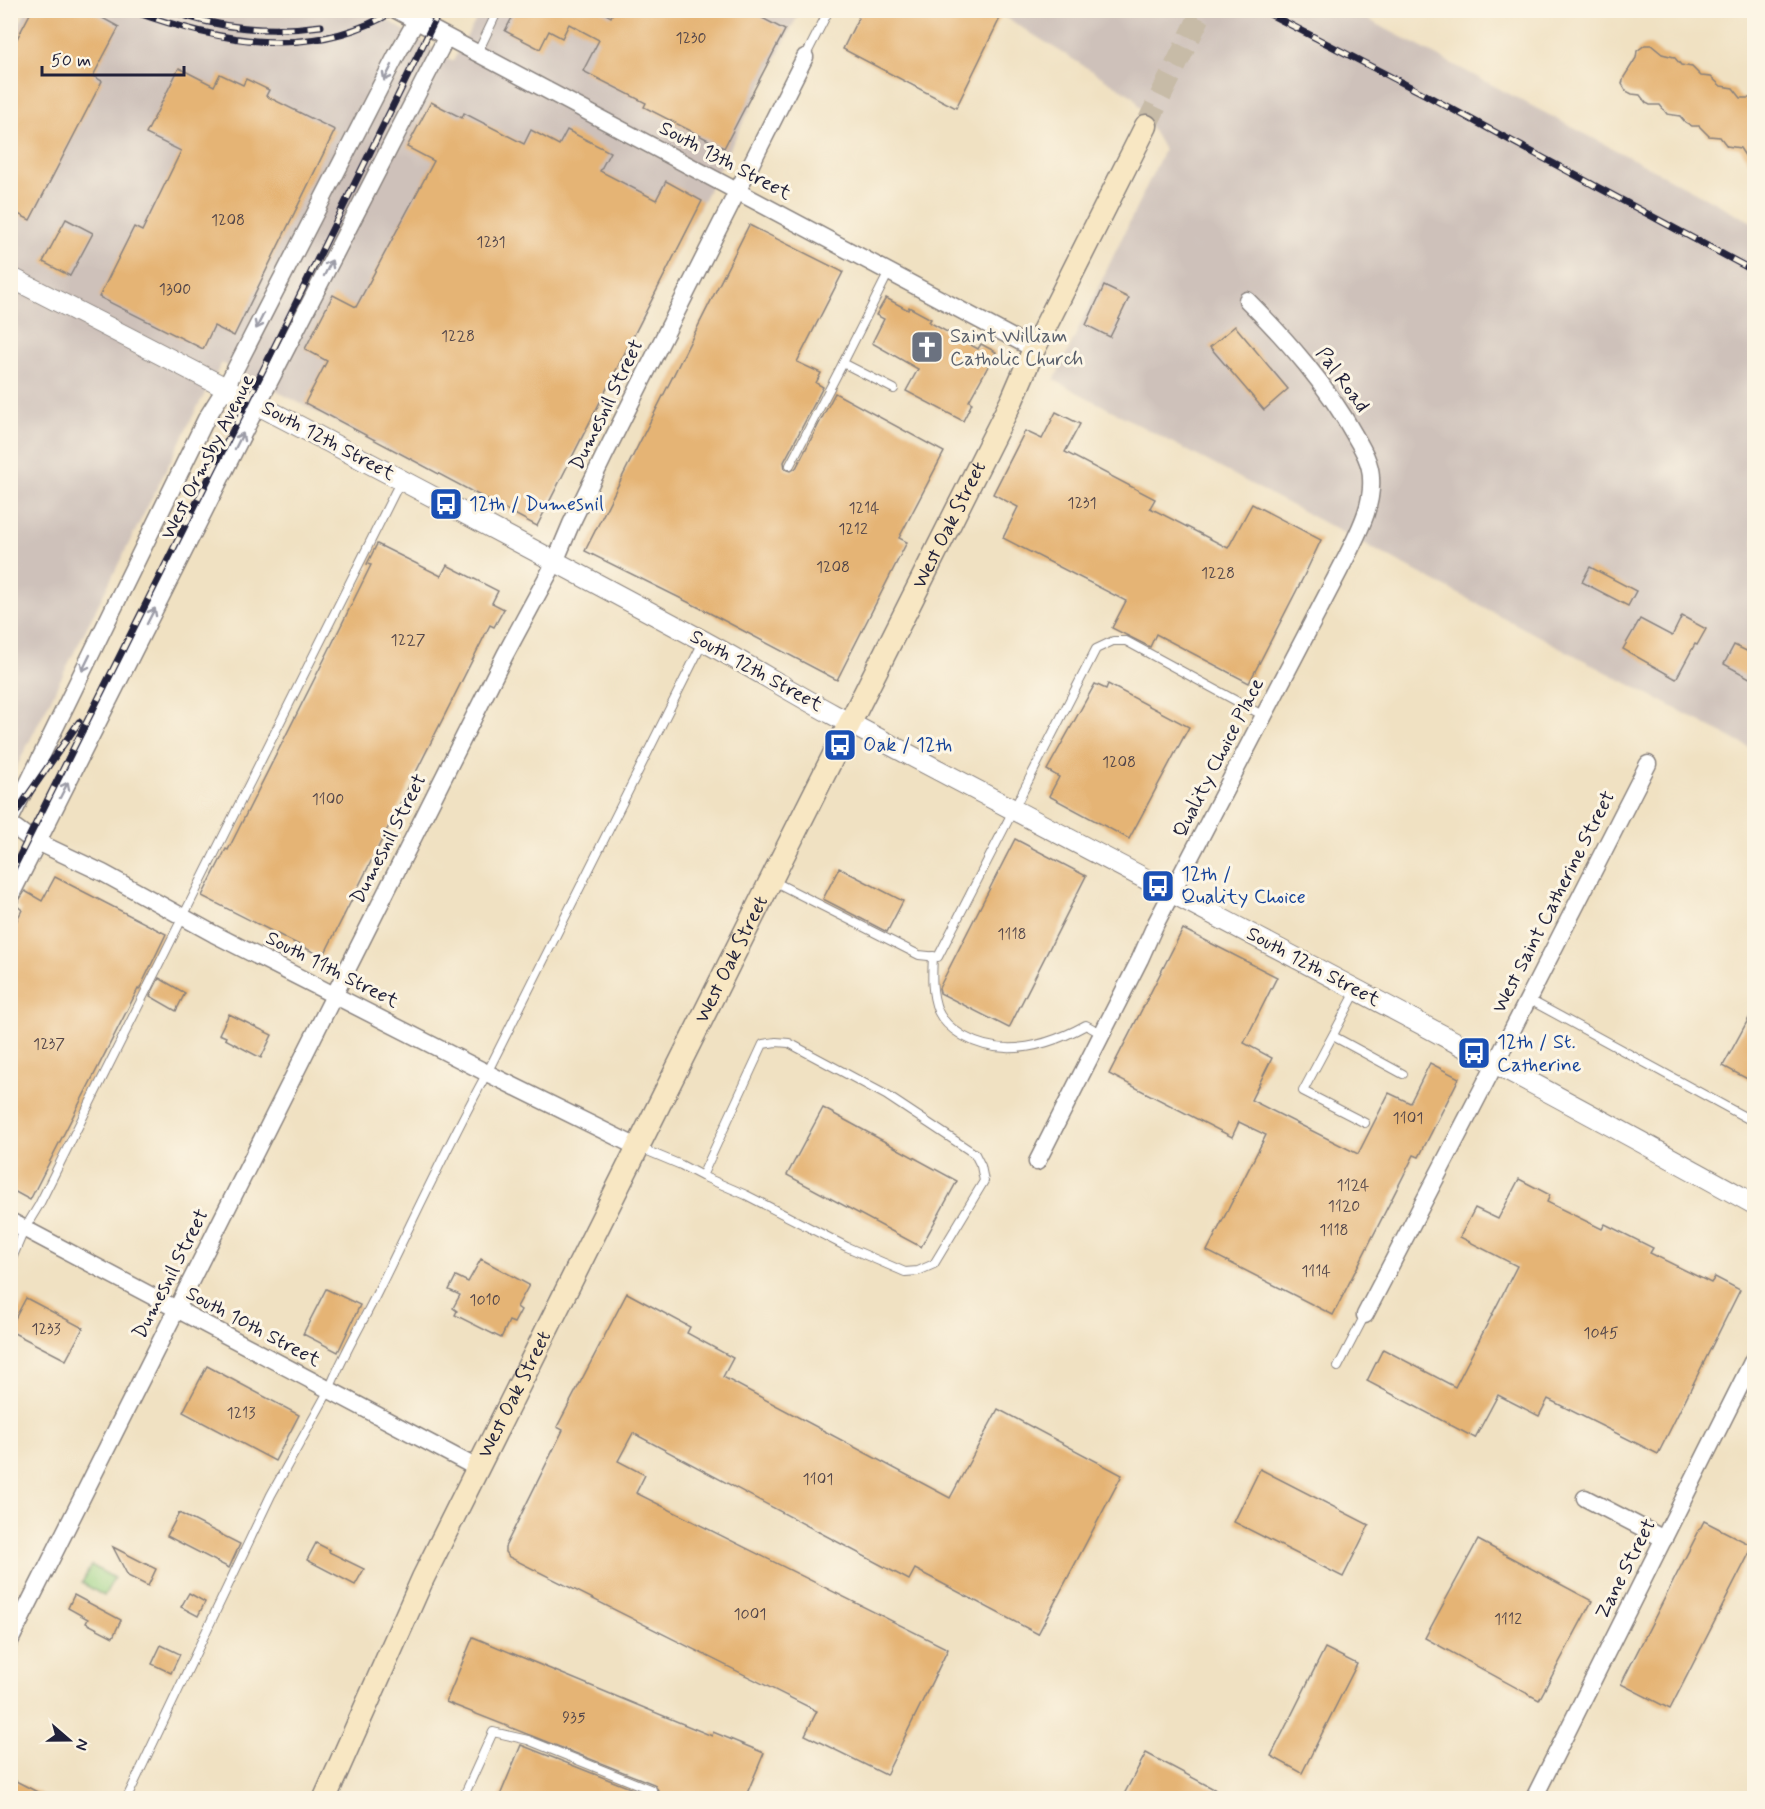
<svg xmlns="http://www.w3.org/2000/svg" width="1765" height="1809" font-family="Mynerve,sans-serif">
	<rect width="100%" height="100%" fill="#fcf5e5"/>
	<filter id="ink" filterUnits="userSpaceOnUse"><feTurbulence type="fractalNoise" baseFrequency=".0167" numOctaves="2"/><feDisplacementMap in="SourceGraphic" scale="12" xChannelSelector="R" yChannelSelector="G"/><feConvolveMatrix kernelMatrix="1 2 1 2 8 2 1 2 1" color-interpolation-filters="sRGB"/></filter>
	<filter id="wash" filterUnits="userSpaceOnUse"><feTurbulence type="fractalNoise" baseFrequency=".008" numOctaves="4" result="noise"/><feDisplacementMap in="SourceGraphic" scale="24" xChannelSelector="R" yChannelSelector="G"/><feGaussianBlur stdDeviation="1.35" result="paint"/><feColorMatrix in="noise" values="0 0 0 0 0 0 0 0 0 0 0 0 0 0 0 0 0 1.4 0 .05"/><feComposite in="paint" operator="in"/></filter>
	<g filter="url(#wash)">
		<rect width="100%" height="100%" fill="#f0e1c2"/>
		<!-- industrial -->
		<g fill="#cec1ba">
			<path d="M367,10L394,24L453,61L481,11H800L537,526L222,363L198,406L11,778L10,42L26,11Z"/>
			<path d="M995,11H1352L1754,223V750L1054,380L1164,150L1134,97Z"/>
		</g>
		<!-- green -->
		<path fill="#9bd385" stroke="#5e7a60" stroke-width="1.5" d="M91,1565L114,1578L104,1596L82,1583Z"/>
		<g id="blocks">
			<!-- building -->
			<g fill="#e5b475">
				<path d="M32,10H88L119,27L93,76L102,81L30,220L10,210V52Z"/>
				<path d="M516,10H599L611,17L614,10H747L785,30L724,148L644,107L646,103L583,71L599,40L569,24L562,38L549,31L540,49L505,31Z"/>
				<path d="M862,10H1004L956,108L843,49Z"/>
				<path d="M1645,45H1651L1662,54L1674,57L1681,65L1692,67L1701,76L1711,77L1721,86L1733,88L1741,98H1755V171L1740,148L1727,146L1720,137L1709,136L1699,126H1692L1685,122L1680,116L1667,114L1660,105H1650L1646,103L1640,95L1632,94L1626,91L1622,84L1624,77L1636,58L1637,51Z"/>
				<path d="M179,68L214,86L220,74L243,85L246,79L269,90L266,96L335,130L234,336L214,326L203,349L99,297L134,227L142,231L181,151L146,134Z"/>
				<path d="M431,102L462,118L464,113L524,144L531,130L559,145L567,130L610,152L600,171L656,200L666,181L702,201L537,526L305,403L327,361L305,349L333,295L356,307L434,161L407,147Z"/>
				<path d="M66,219L93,233L70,276L43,262Z"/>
				<path d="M749,225L843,272L797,362L821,373L816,383L823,387L784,462L785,469L791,471L796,468L835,393L944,452L899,538L907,542L837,680L702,609L585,551Z"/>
				<path d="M1104,286L1129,298L1110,337L1086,325Z"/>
				<path d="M886,298L908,310L909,307L931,319L929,322L978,349L981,344L996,352L969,401L972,403L963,421L906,391L918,369L872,343L884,319L876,315Z"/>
				<path d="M1235,326L1288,389L1264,410L1210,347Z"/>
				<path d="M1056,412L1080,424L1065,452L1155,499L1150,508L1228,548L1252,504L1321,540L1303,578L1249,683L1156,634L1150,647L1112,628L1126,601L1003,538L1018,507L993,494L1025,431L1042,439Z"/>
				<path d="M377,544L441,576L447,565L498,591L492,603L504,609L494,627L490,625L323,957L202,896L226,849L228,850L328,652L371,565L367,564Z"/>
				<path d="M1590,567L1636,591L1628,606L1582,582Z"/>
				<path d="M1682,616L1706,629L1697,645L1695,644L1676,679L1623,649L1640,619L1672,636Z"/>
				<path d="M1734,645L1755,655V681L1724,664Z"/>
				<path d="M1095,684L1106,689L1108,684L1189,727L1129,839L1049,796L1059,777L1047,770Z"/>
				<path d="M1015,839L1086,876L1009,1028L940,993L939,988Z"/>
				<path d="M839,868L903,901L887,932L823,899Z"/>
				<path d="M55,877L166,934L139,990L138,989L30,1200L10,1189V934L22,910L16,905L25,891L42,901Z"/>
				<path d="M1183,929L1277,977L1244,1043L1272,1058L1251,1100L1358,1154L1389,1093L1410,1103L1430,1063L1459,1078L1419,1157L1414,1155L1333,1315L1207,1251L1266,1135L1239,1122L1232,1137L1109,1074Z"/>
				<path d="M159,978L185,993L176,1011L150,996Z"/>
				<path d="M1755,1007V1083L1723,1066Z"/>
				<path d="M229,1014L272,1035L261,1058L225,1039L226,1037L219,1034Z"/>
				<path d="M823,1108L957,1181L921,1247L787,1175Z"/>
				<path d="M1519,1179L1550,1195L1547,1202L1602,1229L1605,1224L1653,1248L1650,1253L1711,1283L1715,1277L1740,1290L1658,1454L1548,1399L1539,1416L1498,1395L1475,1438L1367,1381L1383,1349L1455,1387L1517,1266L1460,1237L1475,1208L1498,1219Z"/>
				<path d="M481,1259L529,1285L517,1307L521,1310L514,1323L509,1321L501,1338L455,1315L457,1311L453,1308L460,1295L449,1290L456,1276L468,1282Z"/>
				<path d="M326,1289L360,1305L338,1352L303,1334Z"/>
				<path d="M627,1293L690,1327L687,1333L733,1358L723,1377L950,1498L998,1409L1122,1475L1038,1634L915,1569L909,1580L633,1433L618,1461L645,1475L636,1493L948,1649L886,1775L805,1735L817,1711L509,1557L505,1552V1547L563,1430L557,1427Z"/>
				<path d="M26,1298L83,1328L66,1360L10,1331V1328Z"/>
				<path d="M207,1366L299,1415L275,1461L183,1412Z"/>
				<path d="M1260,1469L1369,1525L1343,1577L1234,1522Z"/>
				<path d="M179,1513L240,1544L229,1568L167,1536Z"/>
				<path d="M1704,1521L1753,1546L1670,1709L1621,1684Z"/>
				<path d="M1478,1540L1592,1601L1539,1700L1425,1638Z"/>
				<path d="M316,1543L330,1550L329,1552L364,1569L355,1585L307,1560Z"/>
				<path d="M113,1547L156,1569L148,1586L128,1576Z"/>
				<path d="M189,1593L205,1602L198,1616L181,1607Z"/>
				<path d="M74,1595L121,1620L113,1637L86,1623L88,1619L68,1608Z"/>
				<path d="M473,1637L712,1736L713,1732L764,1753L745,1798H499L521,1745L650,1796L655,1795L658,1790L654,1784L446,1702Z"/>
				<path d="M161,1645L180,1654L171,1673L152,1664Z"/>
				<path d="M1325,1648L1357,1664L1302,1773L1271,1756Z"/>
				<path d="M1146,1753L1231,1798H1122Z"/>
				<path d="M10,1778L49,1798H10Z"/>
			</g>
		</g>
	</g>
	<g filter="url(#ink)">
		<use href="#blocks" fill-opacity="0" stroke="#89827e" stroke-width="1.5"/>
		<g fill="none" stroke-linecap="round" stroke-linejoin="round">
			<!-- secondary-tunnel -->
			<path stroke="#c7bba7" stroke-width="22" stroke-dasharray="22 11" stroke-linecap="butt" d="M1146,126L1203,10"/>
			<!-- service casing -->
			<g stroke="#89827e" stroke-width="10">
				<g id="service">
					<path d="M477,54L498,10"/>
					<path d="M805,57L829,10"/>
					<path d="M889,272L843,363L894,389"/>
					<path d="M790,465L843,363"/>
					<path d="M771,880L919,955L938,957L1096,649L1113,641H1126L1264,716"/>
					<path d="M933,956C932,975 931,993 938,1011C943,1022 953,1030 963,1036C1003,1059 1048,1046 1086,1025L1102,1034"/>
					<path d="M1357,990L1303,1091L1365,1123"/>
					<path d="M1528,999L1754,1122"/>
					<path d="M1333,1036L1403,1074"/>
					<path d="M638,1147L681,1165L702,1176L763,1044L776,1042L789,1043L886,1095L975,1154L981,1166L984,1181L934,1264L918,1271L905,1272L847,1247L746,1195L702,1176"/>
					<path d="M10,1263L25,1228L39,1205L401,480"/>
					<path d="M1338,1367L1365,1315"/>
					<path d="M127,1798L271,1495L329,1390C342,1356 362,1324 378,1291C414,1218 448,1144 487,1073L703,642"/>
					<path d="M463,1798L493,1732L528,1740L652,1790"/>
				</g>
			</g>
			<!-- minor casing -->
			<g stroke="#89827e" stroke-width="19">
				<g id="minor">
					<path d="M396,10L1034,349"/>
					<path d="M10,820L206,419L226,387L396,56L416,21L419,10"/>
					<path d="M10,824L29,838L103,873L214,934L487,1073L637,1147"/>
					<path d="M10,897L258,404L446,38"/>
					<path d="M1037,1162L1140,959L1156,923L1347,556C1359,531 1373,506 1371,478C1371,463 1362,448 1355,436C1327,385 1288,341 1247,300"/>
					<path d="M10,1221L477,1468"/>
					<path d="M1365,1315L1495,1064L1648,764"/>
					<path d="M1585,1498L1664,1539"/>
					<path d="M10,1641L505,655L555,562L571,524L605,454L805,57"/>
					<path d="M1534,1798L1754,1358"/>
				</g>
			</g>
			<!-- tertiary casing -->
			<g stroke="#89827e" stroke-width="22">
				<path id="tertiary" d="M10,277C240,394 469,515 696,637C743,662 788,690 834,715C1141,878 1451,1036 1754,1204"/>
			</g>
			<!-- secondary casing -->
			<g stroke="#89827e" stroke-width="25">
				<g id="secondary">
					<path id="s1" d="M325,1798L423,1578L776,870L1012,400L1034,349L1146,126"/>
				</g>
			</g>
			<!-- service -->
			<use href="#service" stroke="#fff" stroke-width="8"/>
			<!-- minor -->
			<use href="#minor" stroke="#fff" stroke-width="16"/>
			<!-- tertiary -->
			<use href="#tertiary" stroke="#fff" stroke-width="20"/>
			<!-- secondary -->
			<use href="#secondary" stroke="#f8e7c3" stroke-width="22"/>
			<!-- rail casing -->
			<g stroke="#22223b" stroke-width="7">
				<g id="rail">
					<path d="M130,10C218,42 311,62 396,10"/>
					<path d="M170,10C217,29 271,33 321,26"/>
					<path d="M1262,10L1424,94L1754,271"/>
					<path d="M10,821L79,722"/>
					<path d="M10,875L262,372L440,10"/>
				</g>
			</g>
			<!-- rail -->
			<use href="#rail" stroke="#fcf5e5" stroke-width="4.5" stroke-dasharray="14" stroke-linecap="butt"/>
		</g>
		<!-- one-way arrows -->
		<defs><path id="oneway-shaft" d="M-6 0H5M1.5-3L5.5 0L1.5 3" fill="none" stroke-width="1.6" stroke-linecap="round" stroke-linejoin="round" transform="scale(1.5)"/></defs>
		<g stroke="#9c9ca7">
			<use href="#oneway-shaft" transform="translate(388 73) rotate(117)"/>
			<use href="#oneway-shaft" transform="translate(328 268) rotate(-63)"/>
			<use href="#oneway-shaft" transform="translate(260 321) rotate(117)"/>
			<use href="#oneway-shaft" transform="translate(239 441) rotate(-63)"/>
			<use href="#oneway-shaft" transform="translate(151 616) rotate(-63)"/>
			<use href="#oneway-shaft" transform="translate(86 663) rotate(116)"/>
			<use href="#oneway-shaft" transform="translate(64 790) rotate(-63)"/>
		</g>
	</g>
	<!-- icons -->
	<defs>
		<g id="church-square" transform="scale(1.725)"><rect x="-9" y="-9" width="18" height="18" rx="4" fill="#6b7280" stroke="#fcf5e5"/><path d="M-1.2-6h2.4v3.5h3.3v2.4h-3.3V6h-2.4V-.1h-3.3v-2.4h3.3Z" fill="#fff"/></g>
		<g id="bus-square" transform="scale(1.725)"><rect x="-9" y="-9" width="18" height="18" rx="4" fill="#1a4fb4" stroke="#fcf5e5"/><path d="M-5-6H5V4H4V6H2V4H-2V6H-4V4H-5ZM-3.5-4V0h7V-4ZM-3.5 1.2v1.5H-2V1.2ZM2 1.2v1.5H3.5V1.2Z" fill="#fff"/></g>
	</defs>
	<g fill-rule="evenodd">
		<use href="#church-square" x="927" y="347"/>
		<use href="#bus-square" x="446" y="504"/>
		<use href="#bus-square" x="840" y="745"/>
		<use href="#bus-square" x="1158" y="886"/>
		<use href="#bus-square" x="1474" y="1053"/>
	</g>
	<g text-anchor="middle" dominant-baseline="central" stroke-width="6" stroke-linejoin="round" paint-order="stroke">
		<!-- number labels -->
		<g font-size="16" fill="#53464a">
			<text x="691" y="38">1230</text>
			<text x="228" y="220">1208</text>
			<text x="491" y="242">1231</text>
			<text x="175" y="289">1300</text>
			<text x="458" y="336">1228</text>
			<text x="1082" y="503">1231</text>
			<text x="864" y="508">1214</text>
			<text x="853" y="529">1212</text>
			<text x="833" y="567">1208</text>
			<text x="1218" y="573">1228</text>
			<text x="408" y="640">1227</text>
			<text x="1119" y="762">1208</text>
			<text x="328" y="799">1100</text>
			<text x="1012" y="934">1118</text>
			<text x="49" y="1044">1237</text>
			<text x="1408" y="1118">1101</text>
			<text x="1353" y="1185">1124</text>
			<text x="1344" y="1206">1120</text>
			<text x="1334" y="1230">1118</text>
			<text x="1316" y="1271">1114</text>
			<text x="485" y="1300">1010</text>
			<text x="46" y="1329">1233</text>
			<text x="1601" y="1333">1045</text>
			<text x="241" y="1413">1213</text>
			<text x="818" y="1479">1101</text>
			<text x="750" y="1614">1001</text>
			<text x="1508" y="1619">1112</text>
			<text x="574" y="1717">935</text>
		</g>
		<!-- street labels -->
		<g font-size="20" fill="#22223b" stroke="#fcf5e5">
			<text transform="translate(725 161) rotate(28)">South 13th Street</text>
			<text transform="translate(1342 380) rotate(54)">Pal Road</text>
			<text transform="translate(607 405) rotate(-64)">Dumesnil Street</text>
			<text transform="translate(328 441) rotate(28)">South 12th Street</text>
			<text transform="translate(208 457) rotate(-63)">West Ormsby Avenue</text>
			<text stroke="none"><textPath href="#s1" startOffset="1418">West Oak Street</textPath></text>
			<text transform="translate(756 671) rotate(29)">South 12th Street</text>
			<text transform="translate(1219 758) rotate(-63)">Quality Choice Place</text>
			<text transform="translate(389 839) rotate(-63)">Dumesnil Street</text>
			<text transform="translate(1554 902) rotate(-63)">West Saint Catherine Street</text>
			<text stroke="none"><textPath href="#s1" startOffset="932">West Oak Street</textPath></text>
			<text transform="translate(1313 967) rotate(28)">South 12th Street</text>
			<text transform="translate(332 970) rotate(27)">South 11th Street</text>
			<text transform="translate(171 1274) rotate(-63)">Dumesnil Street</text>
			<text transform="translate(253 1327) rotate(28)">South 10th Street</text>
			<text stroke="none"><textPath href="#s1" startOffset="446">West Oak Street</textPath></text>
			<text transform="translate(1626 1569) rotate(-63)">Zane Street</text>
		</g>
		<!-- worship labels -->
		<g font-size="20" fill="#5b616d" stroke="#fcf5e5" text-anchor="start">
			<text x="950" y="336">Saint William<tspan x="950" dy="23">Catholic Church</tspan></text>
		</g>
		<!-- transit labels -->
		<g font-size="20" fill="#164399" stroke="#fcf5e5" text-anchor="start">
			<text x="469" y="504">12th / Dumesnil</text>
			<text x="863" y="745">Oak / 12th</text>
			<text x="1181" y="874">12th /<tspan x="1181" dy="23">Quality Choice</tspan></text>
			<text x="1497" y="1042">12th / St.<tspan x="1497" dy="23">Catherine</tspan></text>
		</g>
	</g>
	<!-- margin -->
	<rect width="1765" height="1809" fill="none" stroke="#fcf5e5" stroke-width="36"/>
	<!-- north arrow -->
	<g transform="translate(69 1740) rotate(110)" stroke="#fcf5e5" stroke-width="4.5" paint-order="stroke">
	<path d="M0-4.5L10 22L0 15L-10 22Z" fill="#22223b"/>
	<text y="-9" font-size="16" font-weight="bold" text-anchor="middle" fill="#22223b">N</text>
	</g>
	<!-- scale -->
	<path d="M42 66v9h142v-9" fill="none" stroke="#22223b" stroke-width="3"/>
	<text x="51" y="66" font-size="18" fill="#22223b" stroke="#fcf5e5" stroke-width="4.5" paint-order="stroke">50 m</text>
</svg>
